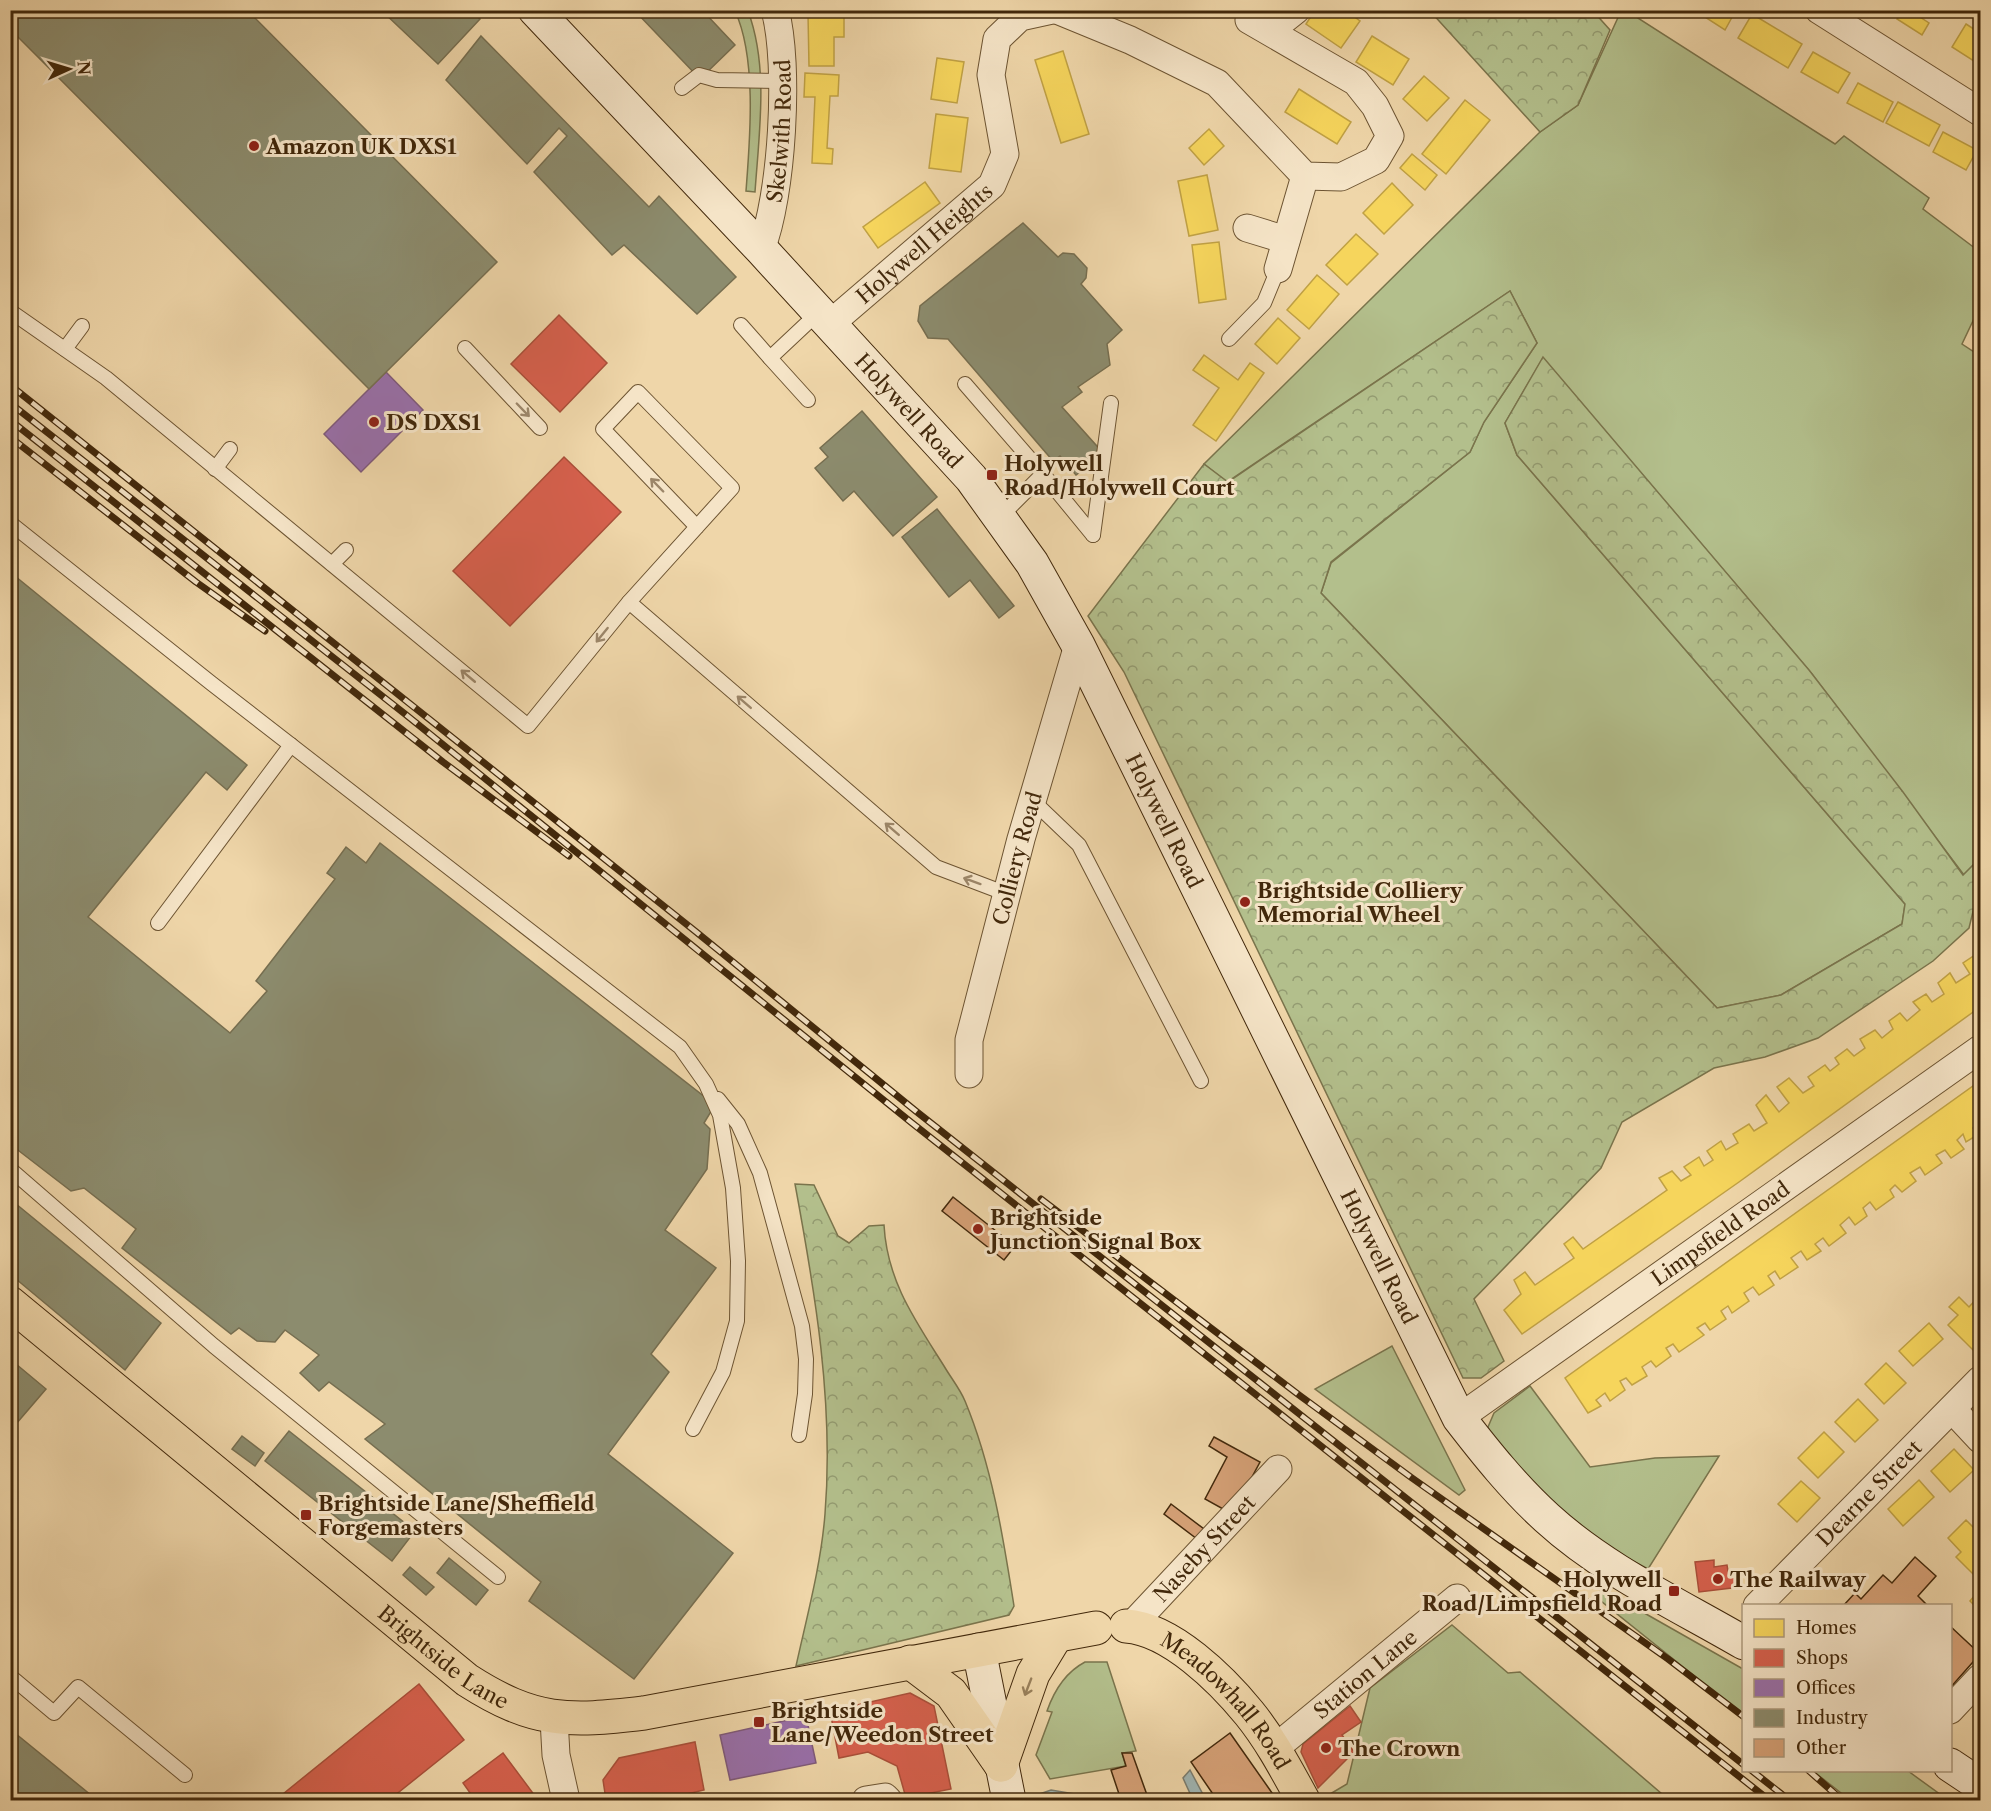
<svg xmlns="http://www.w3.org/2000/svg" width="1991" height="1811" font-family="'Libre Caslon Text',serif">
	<defs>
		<pattern id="forest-crowns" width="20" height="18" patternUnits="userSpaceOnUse" patternTransform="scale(1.5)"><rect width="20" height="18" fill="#b3bf8c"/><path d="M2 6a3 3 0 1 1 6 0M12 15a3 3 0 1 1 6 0" fill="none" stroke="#939b71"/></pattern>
	</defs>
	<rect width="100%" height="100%" fill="#efd6a9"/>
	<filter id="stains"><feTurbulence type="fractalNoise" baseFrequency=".00333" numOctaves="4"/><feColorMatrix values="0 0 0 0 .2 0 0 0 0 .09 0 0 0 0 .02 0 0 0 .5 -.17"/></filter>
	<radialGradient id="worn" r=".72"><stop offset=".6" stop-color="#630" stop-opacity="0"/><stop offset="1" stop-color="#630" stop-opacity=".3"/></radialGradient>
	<!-- grass -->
	<g fill="#b3bf8c" stroke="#7a744c" stroke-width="1.5">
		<path d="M735,11H748C769,67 759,133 755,192L746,191C750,139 757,58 735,11Z"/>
		<path d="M1621,11H1627L1835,144L1844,136L1929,198L1923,209L1980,252L1978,264L1980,266V306L1962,344L1980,356V858L1964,875L1812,674L1543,358L1505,423L1517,455L1905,904L1902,924L1781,995L1717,1008L1321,593L1331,563L1470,452L1484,422L1537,343L1510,291L1227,482L1204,464L1540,132L1578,105Z"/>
		<path d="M1392,1346L1465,1490L1459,1495L1315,1389Z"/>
		<path d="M1530,1386L1590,1467L1655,1458L1719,1456L1648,1569L1605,1546L1556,1509L1495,1448L1488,1427L1494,1413Z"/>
		<path d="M1602,1589L1743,1669V1715L1596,1597Z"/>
		<path d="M1452,1625L1508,1673L1520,1672L1669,1800H1328L1325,1797L1347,1784L1370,1688Z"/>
		<path d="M1085,1662H1107L1136,1751L1122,1753L1126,1766L1050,1779L1036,1755L1052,1712L1047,1711C1054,1691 1066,1672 1085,1662Z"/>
		<path d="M1813,1771H1908L1948,1800H1850Z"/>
	</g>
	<!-- forest -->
	<g fill="url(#forest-crowns)" stroke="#7a744c" stroke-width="1.5">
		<path d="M1430,11H1593L1610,30L1578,105L1540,132Z"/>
		<path d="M1510,291L1537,343L1484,422L1470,452L1331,562L1321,593L1717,1008L1781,995L1902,924L1905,904L1517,455L1505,423L1543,357L1809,670L1903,792L1963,875L1980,858V883L1969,928L1933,961L1818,1038L1765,1057L1714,1068L1622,1122L1601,1168L1474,1299L1504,1361L1481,1378H1463L1124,672L1088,616L1204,464L1228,482Z"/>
		<path d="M795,1184L814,1185L838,1236L849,1243L869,1226L884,1225C887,1281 915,1320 944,1366C951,1378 960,1389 965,1401C992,1466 1003,1536 1014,1606L1009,1615L796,1666C807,1616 821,1565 825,1514C834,1403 815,1292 795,1184Z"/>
	</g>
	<!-- water -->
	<g fill="#a0b6b4" stroke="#7a7d70" stroke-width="1.5">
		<path d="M1190,1770L1206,1800H1193L1183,1778Z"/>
		<path d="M1051,1790L1098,1798L1102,1800H1022Z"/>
	</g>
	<!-- homes -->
	<g fill="#f6d55c" stroke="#c0a144" stroke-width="1.5">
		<path d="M1315,10H1345L1360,21L1341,48L1306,24Z"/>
		<path d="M1694,10H1736L1725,30Z"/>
		<path d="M1903,10H1924L1920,17L1929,23L1922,35L1897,19Z"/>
		<path d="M808,14H844V37H834V66H809Z"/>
		<path d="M1752,14L1802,44L1788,68L1738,38Z"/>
		<path d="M1966,24L1980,33V65L1952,47Z"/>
		<path d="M1372,36L1409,59L1393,85L1356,62Z"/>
		<path d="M1063,51L1089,134L1061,143L1035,60Z"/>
		<path d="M1813,52L1850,73L1838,93L1801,72Z"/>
		<path d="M937,58L964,62L957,103L931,99Z"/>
		<path d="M805,73L839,75L838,96H830L827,148L833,149L832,164L812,163L815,97H804Z"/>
		<path d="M1424,76L1449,98L1427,121L1403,99Z"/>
		<path d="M1858,83L1893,102L1883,122L1847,103Z"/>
		<path d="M1299,89L1351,122L1337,144L1285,112Z"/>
		<path d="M1465,100L1490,120L1446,174L1422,154Z"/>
		<path d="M1898,102L1940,125L1929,146L1886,123Z"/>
		<path d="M936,114L968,118L961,172L929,168Z"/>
		<path d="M1209,129L1224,146L1204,165L1189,148Z"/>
		<path d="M1943,132L1977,150L1966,170L1933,152Z"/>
		<path d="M1412,154L1437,175L1425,190L1400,168Z"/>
		<path d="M1207,175L1218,230L1189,236L1178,181Z"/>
		<path d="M925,182L940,203L878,248L863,227Z"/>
		<path d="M1392,183L1413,205L1384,234L1363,213Z"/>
		<path d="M1356,234L1378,254L1347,285L1326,265Z"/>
		<path d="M1219,242L1226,299L1199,303L1192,245Z"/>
		<path d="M1317,275L1339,294L1309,329L1287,310Z"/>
		<path d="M1278,318L1300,338L1277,364L1255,344Z"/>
		<path d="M1204,355L1238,380L1250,363L1264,373L1216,441L1193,425L1219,388L1193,370Z"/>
		<path d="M1975,955L1980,961V1007L1739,1182L1522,1334L1504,1310L1521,1294L1514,1280L1525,1272L1535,1285L1574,1258L1564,1244L1573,1237L1583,1249L1667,1190L1659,1178L1672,1171L1681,1181L1691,1175L1684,1167L1699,1157L1704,1166L1713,1160L1707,1151L1721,1141L1726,1150L1738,1143L1733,1134L1749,1124L1754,1131L1767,1123L1756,1105L1766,1095L1779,1112L1789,1103L1777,1087L1789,1078L1803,1093L1814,1086L1808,1077L1825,1065L1830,1071L1839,1064L1835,1058L1847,1049L1854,1056L1865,1048L1860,1039L1875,1030L1882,1038L1893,1029L1889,1021L1900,1013L1907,1021L1920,1010L1913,1002L1926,994L1932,1002L1944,994L1938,983L1950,973L1956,983L1970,974L1963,963Z"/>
		<path d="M1980,1081V1122L1973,1128L1979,1134L1966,1142L1963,1134L1957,1140L1964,1149L1951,1158L1945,1150L1936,1155L1942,1163L1925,1175L1920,1167L1910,1173L1916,1181L1902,1192L1895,1185L1890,1190L1894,1197L1876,1210L1870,1202L1863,1208L1867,1216L1855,1225L1849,1217L1840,1225L1846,1233L1829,1246L1823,1238L1815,1244L1821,1251L1807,1260L1801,1251L1791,1258L1798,1267L1780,1279L1775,1271L1768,1276L1774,1285L1759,1295L1753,1287L1744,1293L1749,1301L1732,1313L1728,1306L1721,1311L1726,1319L1710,1330L1705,1323L1697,1328L1704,1335L1679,1352L1673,1344L1666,1348L1671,1356L1656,1367L1651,1361L1642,1367L1647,1376L1632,1385L1626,1378L1620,1381L1625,1390L1610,1401L1605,1393L1596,1400L1601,1406L1588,1413L1565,1378Z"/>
		<path d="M1980,1295V1346L1975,1352L1948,1325L1958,1315L1949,1307L1959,1297L1969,1307Z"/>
		<path d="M1929,1323L1943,1339L1913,1366L1899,1351Z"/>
		<path d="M1886,1363L1906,1383L1884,1404L1865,1384Z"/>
		<path d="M1858,1399L1878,1420L1855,1442L1835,1422Z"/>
		<path d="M1824,1432L1844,1452L1818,1478L1798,1458Z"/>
		<path d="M1954,1449L1974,1470L1950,1492L1931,1471Z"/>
		<path d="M1919,1480L1934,1497L1903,1526L1888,1509Z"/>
		<path d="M1801,1481L1820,1498L1797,1522L1778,1504Z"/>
		<path d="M1966,1520L1980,1534L1975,1539L1980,1545V1572L1976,1577L1956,1557L1961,1552L1948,1538Z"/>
		<path d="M1980,1589V1611L1970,1601Z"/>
	</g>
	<!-- shops -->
	<g fill="#d6604d" stroke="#aa4f39" stroke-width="1.5">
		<path d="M559,315L607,363L560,412L511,364Z"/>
		<path d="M564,457L621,512L510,626L453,571Z"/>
		<path d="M1714,1560V1567L1727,1565L1728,1571L1737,1570L1740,1587L1699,1592L1695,1562Z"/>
		<path d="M419,1684L464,1740L389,1800H280L278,1798Z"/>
		<path d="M910,1693L934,1706L951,1789L906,1798L897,1766L868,1752L839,1758L830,1711Z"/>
		<path d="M1350,1706L1361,1722L1342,1735L1354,1752L1318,1788L1301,1752L1303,1744Z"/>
		<path d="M695,1742L704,1790L679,1796L676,1800H606L603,1780L619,1758Z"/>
		<path d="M503,1753L538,1800H475L463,1783Z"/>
	</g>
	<!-- offices -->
	<g fill="#9970ab" stroke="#7f5a7b" stroke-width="1.5">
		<path d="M386,372L423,410L361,472L324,434Z"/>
		<path d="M806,1716L816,1763L730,1780L720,1735Z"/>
	</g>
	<!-- industry -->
	<g fill="#8c8c6e" stroke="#766e50" stroke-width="1.5">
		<path d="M10,10H247L497,262L369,389L10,29Z"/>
		<path d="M381,10H471L480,19L438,64Z"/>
		<path d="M634,10H702L735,45L700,79Z"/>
		<path d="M481,36L649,207L659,196L736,277L697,314L624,245L612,255L534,172L567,136L559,128L527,164L446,80Z"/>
		<path d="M1023,223L1058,257L1063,253L1074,254L1087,268L1086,278L1081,284L1122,330L1107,344L1110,365L1078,387L1082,392L1062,407L1104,454L1076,475L1060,456L1053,461L948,339L928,338L918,321L920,306Z"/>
		<path d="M862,411L937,497L893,536L854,491L843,501L815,468L828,457L820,448Z"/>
		<path d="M937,509L1014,606L999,618L970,580L949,597L902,537Z"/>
		<path d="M10,572L247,765L227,790L206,772L88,917L230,1033L267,991L256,981L335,879L327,873L346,847L366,863L380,843L715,1105L704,1123L710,1129L707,1169L665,1230L716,1268L651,1354L669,1372L608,1454L733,1553L634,1679L529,1601L541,1582L365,1439L385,1424L329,1382L319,1391L300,1373L319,1355L285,1330L275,1342L257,1341L239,1328L231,1334L122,1248L136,1229L84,1188L71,1191L10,1144Z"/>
		<path d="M10,1199L161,1323L125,1370L10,1274Z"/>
		<path d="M10,1359L46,1389L10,1431Z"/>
		<path d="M289,1431L415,1531L392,1561L265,1461Z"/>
		<path d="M242,1436L264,1453L255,1466L232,1449Z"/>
		<path d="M449,1558L488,1590L476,1605L437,1573Z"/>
		<path d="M410,1567L434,1587L426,1595L403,1575Z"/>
		<path d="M10,1729L97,1800H10Z"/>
	</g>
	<!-- building -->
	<g fill="#d7a278" stroke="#42280b" stroke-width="1.5">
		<path d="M953,1197L1015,1246L1004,1260L942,1211Z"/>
		<path d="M1214,1437L1260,1462L1232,1514L1205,1499L1227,1457L1209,1446Z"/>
		<path d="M1171,1504L1208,1532L1201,1542L1164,1514Z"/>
		<path d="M1915,1557L1936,1576L1918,1596L1928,1606H1843L1855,1593L1861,1599L1883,1575L1892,1583Z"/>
		<path d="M1950,1626L1980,1654L1950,1688Z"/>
		<path d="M1230,1733L1277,1800H1217L1191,1762Z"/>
		<path d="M1122,1753H1132L1147,1795L1121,1800L1111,1770L1126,1766Z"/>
	</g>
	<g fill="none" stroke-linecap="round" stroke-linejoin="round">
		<!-- lane casing -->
		<g stroke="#6d5432" stroke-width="16">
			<g id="lane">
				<path d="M682,88L699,75L717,80L782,81"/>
				<path d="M10,311L106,378L528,726L629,602L936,867L1007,894"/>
				<path d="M741,325L770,358"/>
				<path d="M1229,339L1264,303L1278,269"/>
				<path d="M465,348L540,428"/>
				<path d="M65,349L82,326"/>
				<path d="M965,384L1043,474L1000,517"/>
				<path d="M808,400L770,358L819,312"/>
				<path d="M215,469L230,449"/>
				<path d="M1043,474L1093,535"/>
				<path d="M10,523L211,683L680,1047L706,1084L720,1115L733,1188L738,1261L737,1321L723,1372L693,1429"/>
				<path d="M1093,535L1111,403"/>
				<path d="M332,564L346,550"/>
				<path d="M629,602L732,488L638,392L603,429L697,527"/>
				<path d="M1032,800L1079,845L1201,1081"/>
				<path d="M158,923L291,745"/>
				<path d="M718,1099L738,1124L760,1173L802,1326L806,1359L805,1394L799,1435"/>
				<path d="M10,1169L214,1346L498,1577"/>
				<path d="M10,1676L54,1713L78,1687L185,1775"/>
			</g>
		</g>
		<!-- street casing -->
		<g stroke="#6d5432" stroke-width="29">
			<g id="street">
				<path d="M1057,10L1130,40L1217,83L1305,176L1341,177L1376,160L1390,136L1375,106L1356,82L1249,20"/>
				<path d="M1819,10L1980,112"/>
				<path d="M1271,30L1296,10"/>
				<path d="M1247,228L1286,240"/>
				<path id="s1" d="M761,249C782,197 790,65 775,10"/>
				<path d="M1278,269L1305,176"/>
				<path id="s2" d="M830,324L992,185L1005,154L991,75L997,39L1020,17L1052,10"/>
				<path id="s3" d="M969,1074V1040L1021,839L1078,645"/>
				<path d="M1952,1409L1980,1439"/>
				<path id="s4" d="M1459,1418L1980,1049"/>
				<path id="s5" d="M1757,1606L1980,1380"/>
				<path id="s6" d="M1130,1627L1278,1469"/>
				<path d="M1950,1710L1980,1678"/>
				<path d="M554,1719L556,1755L566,1800"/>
				<path id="s7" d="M1274,1749L1457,1598"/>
				<path d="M866,1800L885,1797L888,1800"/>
			</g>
		</g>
		<!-- secondary casing -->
		<g stroke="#42280b" stroke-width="35">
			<g id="secondary">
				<path id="s8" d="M535,10L761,249L971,478L1032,563L1078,645L1459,1418C1486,1453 1514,1488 1547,1518C1604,1570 1677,1604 1744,1643"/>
				<path d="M979,1650L1009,1800"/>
				<path d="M1950,1765L1980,1785"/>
			</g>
		</g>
		<!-- primary casing -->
		<g stroke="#42280b" stroke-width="35">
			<g id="primary">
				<path id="s9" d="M10,1303L467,1680C534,1723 568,1722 644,1713L1096,1628"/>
				<path id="s10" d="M1126,1626C1171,1629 1222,1680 1249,1713C1271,1740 1287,1771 1303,1800"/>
				<path d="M910,1662L951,1693L1001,1765"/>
				<path d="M1001,1765L1033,1674L1056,1636"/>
			</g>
		</g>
		<!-- lane -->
		<use href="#lane" stroke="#f5e4c7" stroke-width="14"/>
		<!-- street -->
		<use href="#street" stroke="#f5e4c7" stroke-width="27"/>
		<!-- secondary -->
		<use href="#secondary" stroke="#f5e4c7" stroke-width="33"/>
		<!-- primary -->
		<use href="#primary" stroke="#efd6a9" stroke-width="33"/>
		<!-- rail casing -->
		<g stroke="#42280b" stroke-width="7">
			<g id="rail">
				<path d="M10,385L695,931L917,1112L1744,1765"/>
				<path d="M10,403L405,714L912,1123L1769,1800"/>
				<path d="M10,420L443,762L569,856"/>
				<path d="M10,437L196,582L265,631"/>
				<path d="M1041,1199L1299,1395L1412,1478L1668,1659L1744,1717"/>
				<path d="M1751,1770L1789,1800"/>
				<path d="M1808,1770L1842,1800"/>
			</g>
		</g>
		<!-- rail -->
		<use href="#rail" stroke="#f5e4c7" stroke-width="4.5" stroke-dasharray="14" stroke-linecap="butt"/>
	</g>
	<!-- one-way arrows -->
	<defs><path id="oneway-shaft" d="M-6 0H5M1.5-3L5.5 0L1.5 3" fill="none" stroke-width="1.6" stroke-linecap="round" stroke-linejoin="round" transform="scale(1.5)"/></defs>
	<g stroke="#9c8669">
		<use href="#oneway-shaft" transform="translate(523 410) rotate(46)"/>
		<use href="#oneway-shaft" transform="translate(657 485) rotate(-134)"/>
		<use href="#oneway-shaft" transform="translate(602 635) rotate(129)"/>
		<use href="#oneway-shaft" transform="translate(468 676) rotate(-140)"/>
		<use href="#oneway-shaft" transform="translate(744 702) rotate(-139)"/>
		<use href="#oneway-shaft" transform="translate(892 829) rotate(-139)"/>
		<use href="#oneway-shaft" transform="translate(972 881) rotate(-160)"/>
	</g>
	<use stroke="#987f5a" href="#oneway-shaft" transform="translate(1028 1687) rotate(111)"/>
	<!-- markers -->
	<g fill="#8f2418" stroke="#f5e4c7" stroke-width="2">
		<circle cx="254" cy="146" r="6"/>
		<circle cx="374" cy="422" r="6"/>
		<rect x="986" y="469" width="12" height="12" rx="3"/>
		<circle cx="1245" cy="902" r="6"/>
		<circle cx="978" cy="1229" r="6"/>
		<rect x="300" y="1509" width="12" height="12" rx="3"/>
		<circle cx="1718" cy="1579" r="6"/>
		<rect x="1668" y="1585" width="12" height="12" rx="3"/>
		<rect x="753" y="1716" width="12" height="12" rx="3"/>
		<circle cx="1326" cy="1748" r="6"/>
	</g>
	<g text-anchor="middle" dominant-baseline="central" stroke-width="6" stroke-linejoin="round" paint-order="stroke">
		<!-- street labels -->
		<g font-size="21" fill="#42280b" stroke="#f5e4c7">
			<text stroke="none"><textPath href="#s1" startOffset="120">Skelwith Road</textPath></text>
			<text stroke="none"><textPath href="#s2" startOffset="124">Holywell Heights</textPath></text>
			<text stroke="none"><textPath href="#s8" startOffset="548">Holywell Road</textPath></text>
			<text stroke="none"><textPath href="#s8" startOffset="1034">Holywell Road</textPath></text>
			<text stroke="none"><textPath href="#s3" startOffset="222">Colliery Road</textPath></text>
			<text stroke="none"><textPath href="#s4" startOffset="320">Limpsfield Road</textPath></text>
			<text stroke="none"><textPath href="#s8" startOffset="1520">Holywell Road</textPath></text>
			<text stroke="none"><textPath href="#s5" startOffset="159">Dearne Street</textPath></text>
			<text stroke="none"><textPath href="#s6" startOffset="108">Naseby Street</textPath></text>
			<text stroke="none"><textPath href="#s9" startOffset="560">Brightside Lane</textPath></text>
			<text stroke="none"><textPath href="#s7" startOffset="118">Station Lane</textPath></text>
			<text stroke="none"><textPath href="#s10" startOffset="129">Meadowhall Road</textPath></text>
		</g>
		<!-- poi labels -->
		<g font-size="21" font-weight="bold" fill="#42280b" stroke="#f5e4c7" text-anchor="start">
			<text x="266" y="146">Amazon UK DXS1</text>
			<text x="386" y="422">DS DXS1</text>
			<text x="1004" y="463">Holywell<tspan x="1004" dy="24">Road/Holywell Court</tspan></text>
			<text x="1257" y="890">Brightside Colliery<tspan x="1257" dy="24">Memorial Wheel</tspan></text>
			<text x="990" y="1217">Brightside<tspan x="990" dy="24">Junction Signal Box</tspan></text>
			<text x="318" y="1503">Brightside Lane/Sheffield<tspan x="318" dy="24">Forgemasters</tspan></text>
			<text x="1662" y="1579" text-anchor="end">Holywell<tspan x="1662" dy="24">Road/Limpsfield Road</tspan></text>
			<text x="1730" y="1579">The Railway</text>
			<text x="771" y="1710">Brightside<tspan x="771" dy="24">Lane/Weedon Street</tspan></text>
			<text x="1338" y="1748">The Crown</text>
		</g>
	</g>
	<!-- margin -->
	<rect width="1991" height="1811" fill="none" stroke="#efd6a9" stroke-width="36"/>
	<rect x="12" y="12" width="1967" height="1787" fill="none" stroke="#42280b" stroke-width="3"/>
	<rect x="18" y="18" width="1955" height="1775" fill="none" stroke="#42280b" stroke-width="1.5"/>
	<!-- legend -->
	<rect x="1742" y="1604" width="210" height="168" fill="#f5e4c7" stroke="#ad997c" stroke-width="1.5"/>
	<rect x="1754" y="1619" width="30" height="18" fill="#f6d55c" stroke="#ad997c" stroke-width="1.5"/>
	<text x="1796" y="1634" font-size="18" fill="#42280b">Homes</text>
	<rect x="1754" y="1649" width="30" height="18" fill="#d6604d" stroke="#ad997c" stroke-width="1.5"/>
	<text x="1796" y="1664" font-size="18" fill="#42280b">Shops</text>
	<rect x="1754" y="1679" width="30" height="18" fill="#9970ab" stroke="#ad997c" stroke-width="1.5"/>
	<text x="1796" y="1694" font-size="18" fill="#42280b">Offices</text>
	<rect x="1754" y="1709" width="30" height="18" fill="#8c8c6e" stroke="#ad997c" stroke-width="1.5"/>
	<text x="1796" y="1724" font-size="18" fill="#42280b">Industry</text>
	<rect x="1754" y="1739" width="30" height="18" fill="#d7a278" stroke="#ad997c" stroke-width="1.5"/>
	<text x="1796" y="1754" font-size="18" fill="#42280b">Other</text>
	<!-- north arrow -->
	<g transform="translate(69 69) rotate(86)" stroke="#f5e4c7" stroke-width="4.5" paint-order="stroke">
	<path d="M0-4.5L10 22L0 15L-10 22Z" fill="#42280b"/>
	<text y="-9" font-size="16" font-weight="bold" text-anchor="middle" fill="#42280b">N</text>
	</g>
	<rect width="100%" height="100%" filter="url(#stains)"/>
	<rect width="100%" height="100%" fill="url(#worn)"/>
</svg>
